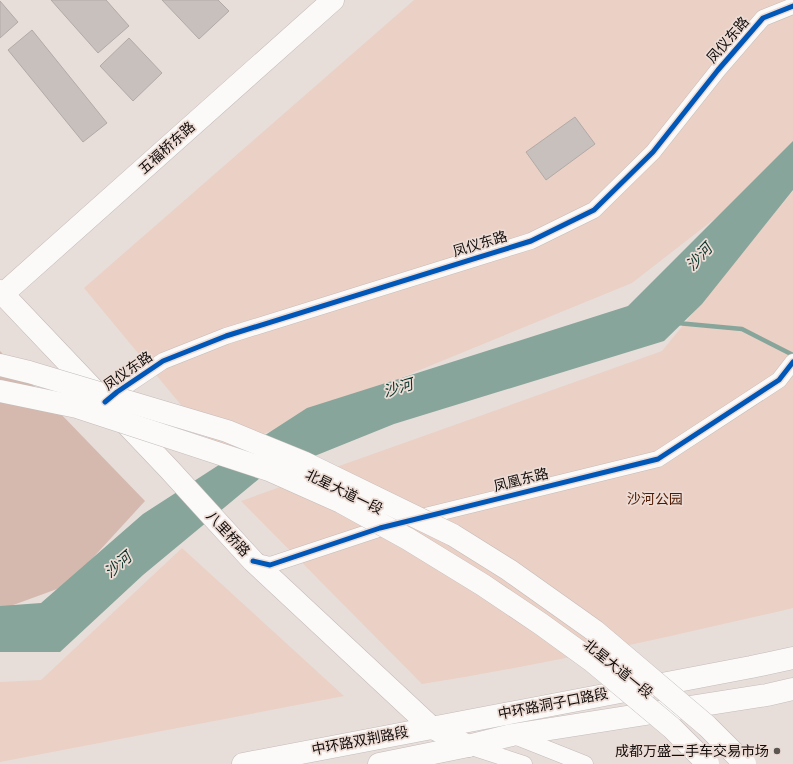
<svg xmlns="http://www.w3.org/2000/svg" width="793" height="764" font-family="Figtree,'Noto Sans SC',sans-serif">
	<rect width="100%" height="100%" fill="#e7deda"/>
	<!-- green -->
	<g fill="#ebd0c5">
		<path d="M414,0H793V158L632,283L220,452L84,288Z"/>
		<path d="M793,191V608C670,637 547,664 422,684L241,501L662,351Z"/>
		<path d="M182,548L344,696L0,762V682L41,680Z"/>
	</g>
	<!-- forest -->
	<path fill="#d5b9af" d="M0,351L145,501L68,585L5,608L0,607Z"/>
	<!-- water -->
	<path fill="#87a59a" d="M793,141V190L702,304L664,341L394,424L260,478L143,575L60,652H0V606L41,603L143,514L307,408L628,306Z"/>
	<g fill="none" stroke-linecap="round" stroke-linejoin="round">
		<!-- stream -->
		<path stroke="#87a59a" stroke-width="4.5" d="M677,323L742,329L793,355"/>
	</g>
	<!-- building -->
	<g fill="#c7c0bd" stroke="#b1aaa7">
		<path d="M51,0H106L129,26L98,53Z"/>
		<path d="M162,0H218L229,11L199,39Z"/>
		<path d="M0,1L18,22L0,38Z"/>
		<path d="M32,30L107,123L83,142L8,50Z"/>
		<path d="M129,38L162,73L133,101L100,66Z"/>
		<path d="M575,117L595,144L546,180L526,152Z"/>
	</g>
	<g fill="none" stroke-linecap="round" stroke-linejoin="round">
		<!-- street casing -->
		<g stroke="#c3bbb9" stroke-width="17">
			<g id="street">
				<path d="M105,402L117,392L163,361L226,336L531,241L594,210L653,152L718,70L763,18L793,6"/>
				<path d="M413,519L658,459L779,380L793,362"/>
				<path d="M253,561L270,565L391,525"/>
				<path d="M512,735L585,764"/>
				<path d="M468,746L524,764"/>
			</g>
		</g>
		<!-- secondary casing -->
		<g stroke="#c3bbb9" stroke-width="23">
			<g id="secondary">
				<path d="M0,291L169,469L253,561L431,727L468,746"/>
				<path d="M3,294L333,0"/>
			</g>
		</g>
		<!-- primary casing -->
		<g stroke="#c3bbb9" stroke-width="23">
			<g id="primary">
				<path d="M243,764L751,667L793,658"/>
				<path d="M379,764L468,746L512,735L767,695L793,689"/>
			</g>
		</g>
		<!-- street -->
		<use href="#street" stroke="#fbfaf9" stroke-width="16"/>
		<!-- secondary -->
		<use href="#secondary" stroke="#fbfaf9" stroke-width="22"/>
		<!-- primary -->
		<use href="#primary" stroke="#fbfaf9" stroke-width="22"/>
		<!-- highway-bridge casing -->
		<g stroke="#c3bbb9" stroke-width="23" stroke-linecap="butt">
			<g id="highway-bridge">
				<path d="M0,365L29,372L227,431L305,463L453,535L509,570L595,631L707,726L745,764"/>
				<path d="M0,391L77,407L269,470L341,502L408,539L483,585L541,624L592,661L672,728L708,764"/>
			</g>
		</g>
		<!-- highway-bridge -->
		<use href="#highway-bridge" stroke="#fbfaf9" stroke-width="22"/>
		<!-- cycleway casing -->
		<g stroke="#ecdcd5" stroke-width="8">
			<g id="cycleway">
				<path d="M105,402L117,392L163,361L226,336L531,241L594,210L653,152L718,70L763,18L793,6"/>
				<path d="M253,561L270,565L380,528L658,459L779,380L793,362"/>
			</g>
		</g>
		<!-- cycleway -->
		<use href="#cycleway" stroke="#0057b8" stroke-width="5"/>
	</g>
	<!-- markers -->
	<circle fill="#5c5653" stroke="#ecdcd5" stroke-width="1.5" cx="777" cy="751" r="4"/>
	<g text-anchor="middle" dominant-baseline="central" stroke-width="3.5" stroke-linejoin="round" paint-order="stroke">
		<!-- street labels -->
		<g font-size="14" fill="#110c0a" stroke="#ecdcd5">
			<text transform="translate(728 40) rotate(-49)">凤仪东路</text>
			<text transform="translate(167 148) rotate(-42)">五福桥东路</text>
			<text transform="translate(480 244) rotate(-17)">凤仪东路</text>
			<text transform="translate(128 371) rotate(-35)">凤仪东路</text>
			<text transform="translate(521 480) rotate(-14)">凤凰东路</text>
			<text transform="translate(344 492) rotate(26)">北星大道一段</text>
			<text transform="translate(228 534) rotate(47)">八里桥路</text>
			<text transform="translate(618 669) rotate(39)">北星大道一段</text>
			<text transform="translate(553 704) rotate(-11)">中环路洞子口路段</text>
			<text transform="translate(360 741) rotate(-11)">中环路双荆路段</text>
		</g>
		<!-- park labels -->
		<g font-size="14" fill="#4f1a02" stroke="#ecdcd5">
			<text x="655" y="499">沙河公园</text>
		</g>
		<!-- poi labels -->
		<g font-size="14" fill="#110c0a" stroke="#ecdcd5" text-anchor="end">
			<text x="769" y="751">成都万盛二手车交易市场</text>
		</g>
		<!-- water labels -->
		<g font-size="15" font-style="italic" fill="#073429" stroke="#ecdcd5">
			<text transform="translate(699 257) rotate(-47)">沙河</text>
			<text transform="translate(398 388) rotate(-16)">沙河</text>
			<text transform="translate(118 565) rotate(-41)">沙河</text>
		</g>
	</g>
</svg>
